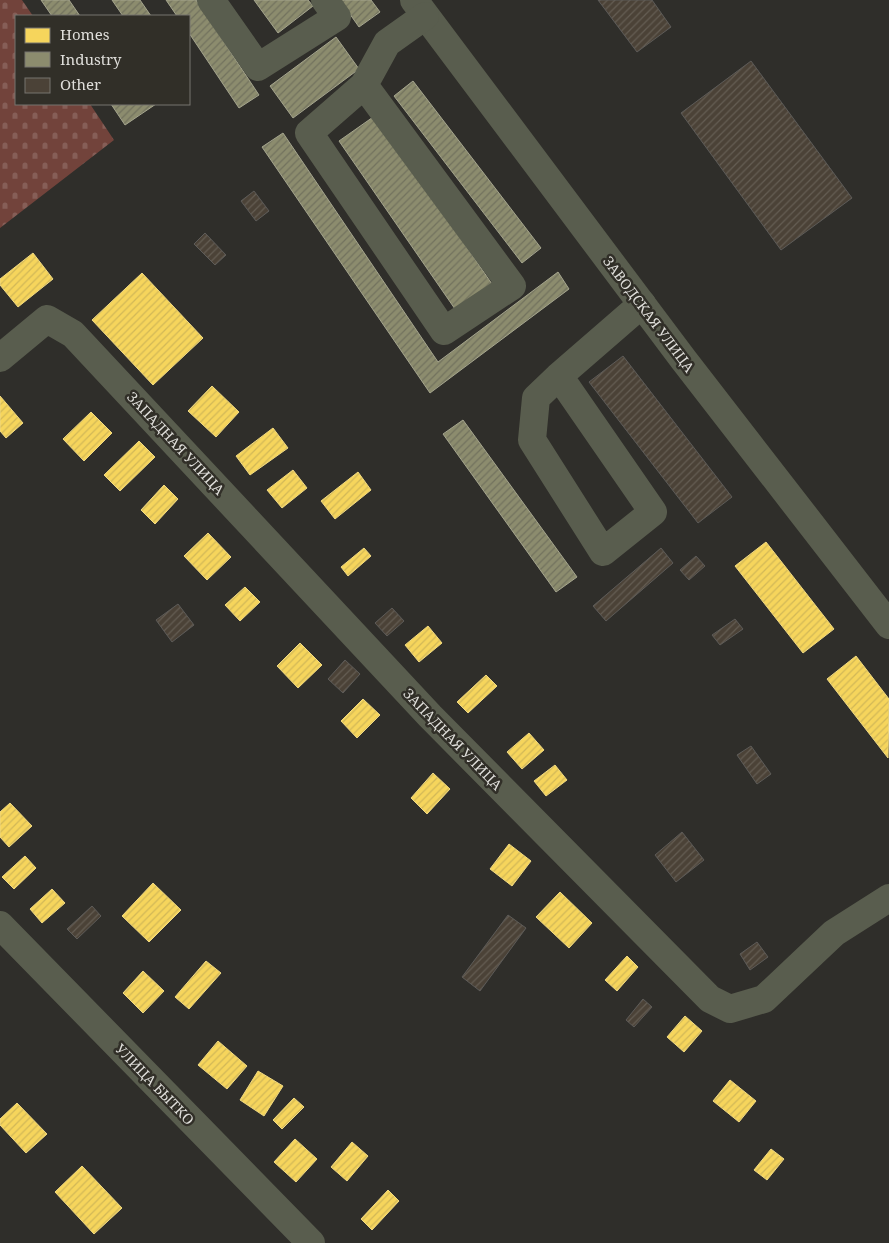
<svg xmlns="http://www.w3.org/2000/svg" width="889" height="1243" font-family="'Noto Serif',serif">
	<defs>
		<pattern id="cemetery-stones" width="16" height="16" patternUnits="userSpaceOnUse" patternTransform="scale(1.25)"><rect width="16" height="16" fill="#72433b"/><path d="M2 7V4a2 2 0 0 1 4 0v3zM10 15v-3a2 2 0 0 1 4 0v3z" fill="#865e57"/></pattern>
		<pattern id="homes-hatch" width="6" height="6" patternUnits="userSpaceOnUse" patternTransform="scale(1.25)"><rect width="6" height="6" fill="#f6d55c"/><path d="M-1 1l2-2M0 6l6-6M5 7l2-2" fill="none" stroke="#d2b857"/></pattern>
		<pattern id="industry-hatch" width="6" height="6" patternUnits="userSpaceOnUse" patternTransform="scale(1.25)"><rect width="6" height="6" fill="#8c8c6e"/><path d="M-1 1l2-2M0 6l6-6M5 7l2-2" fill="none" stroke="#72725e"/></pattern>
		<pattern id="building-hatch" width="6" height="6" patternUnits="userSpaceOnUse" patternTransform="scale(1.25)"><rect width="6" height="6" fill="#4b4237"/><path d="M-1 1l2-2M0 6l6-6M5 7l2-2" fill="none" stroke="#645d53"/></pattern>
	</defs>
	<rect width="100%" height="100%" fill="#2f2e2a"/>
	<!-- cemetery -->
	<path fill="url(#cemetery-stones)" d="M0,0H22L33,16H16V104H90L114,140L0,228Z"/>
	<!-- homes -->
	<g fill="url(#homes-hatch)" stroke="#efd882">
		<path d="M33,253L53,279L18,307L0,285V279Z"/>
		<path d="M142,273L203,338L153,385L92,320Z"/>
		<path d="M212,386L239,412L216,437L188,411Z"/>
		<path d="M0,396L23,423L6,438L0,431Z"/>
		<path d="M91,412L112,433L84,461L63,439Z"/>
		<path d="M273,428L288,448L250,475L236,456Z"/>
		<path d="M139,441L155,457L120,491L104,475Z"/>
		<path d="M293,470L307,488L282,508L267,490Z"/>
		<path d="M358,472L371,490L335,519L321,501Z"/>
		<path d="M164,485L178,499L155,524L141,510Z"/>
		<path d="M208,533L231,557L207,580L184,556Z"/>
		<path d="M766,542L834,629L803,653L735,566Z"/>
		<path d="M364,548L371,556L348,576L341,567Z"/>
		<path d="M245,587L260,602L240,621L225,605Z"/>
		<path d="M428,626L442,643L419,662L405,645Z"/>
		<path d="M300,643L322,665L298,688L277,666Z"/>
		<path d="M856,656L889,699L888,758L827,679Z"/>
		<path d="M486,675L497,686L468,713L457,702Z"/>
		<path d="M363,699L380,715L357,738L341,721Z"/>
		<path d="M529,733L544,750L522,769L507,752Z"/>
		<path d="M555,765L567,780L546,796L534,781Z"/>
		<path d="M433,773L450,789L427,814L411,798Z"/>
		<path d="M10,803L32,826L9,847L0,837V812Z"/>
		<path d="M509,844L531,861L512,886L490,869Z"/>
		<path d="M25,856L36,868L14,889L2,877Z"/>
		<path d="M153,883L181,910L149,942L122,916Z"/>
		<path d="M52,889L65,903L42,923L30,909Z"/>
		<path d="M560,892L592,923L569,948L536,917Z"/>
		<path d="M627,956L638,967L617,991L605,980Z"/>
		<path d="M206,961L221,973L189,1009L175,997Z"/>
		<path d="M143,971L164,991L143,1013L123,993Z"/>
		<path d="M685,1016L702,1031L684,1052L667,1037Z"/>
		<path d="M218,1041L247,1066L227,1089L198,1065Z"/>
		<path d="M258,1071L283,1086L264,1116L240,1100Z"/>
		<path d="M730,1080L756,1101L739,1122L713,1101Z"/>
		<path d="M294,1098L304,1107L282,1129L273,1120Z"/>
		<path d="M17,1103L47,1134L26,1153L0,1125V1119Z"/>
		<path d="M295,1139L317,1159L296,1182L274,1162Z"/>
		<path d="M352,1142L368,1156L347,1181L331,1167Z"/>
		<path d="M771,1149L784,1159L767,1180L754,1170Z"/>
		<path d="M82,1166L122,1208L94,1234L55,1192Z"/>
		<path d="M388,1190L399,1201L372,1230L361,1219Z"/>
	</g>
	<!-- industry -->
	<g fill="url(#industry-hatch)" stroke="#a5a58e">
		<path d="M41,0H69L80,16H52Z"/>
		<path d="M112,0H140L151,16H123Z"/>
		<path d="M166,0H196L259,95L239,108L189,33V16H177Z"/>
		<path d="M254,0H308L313,6L278,33Z"/>
		<path d="M340,0H371L380,12L359,27Z"/>
		<path d="M336,37L359,69L293,118L270,86Z"/>
		<path d="M413,81L541,248L522,263L394,96Z"/>
		<path d="M111,104H156L125,125Z"/>
		<path d="M376,115L492,284L455,309L339,141Z"/>
		<path d="M283,133L438,362L558,272L569,289L430,393L262,147Z"/>
		<path d="M463,420L577,577L556,592L443,434Z"/>
	</g>
	<!-- building -->
	<g fill="url(#building-hatch)" stroke="#5d5b58">
		<path d="M598,0H652L671,27L637,52Z"/>
		<path d="M751,61L852,198L781,250L681,113Z"/>
		<path d="M254,191L269,211L256,221L241,201Z"/>
		<path d="M205,233L226,255L215,265L194,244Z"/>
		<path d="M623,356L732,497L698,523L589,382Z"/>
		<path d="M661,548L673,563L606,621L593,606Z"/>
		<path d="M696,556L705,566L689,580L680,570Z"/>
		<path d="M178,604L194,625L172,642L156,620Z"/>
		<path d="M392,608L404,621L387,636L375,623Z"/>
		<path d="M735,619L743,629L720,645L712,635Z"/>
		<path d="M345,660L360,674L343,693L328,679Z"/>
		<path d="M751,746L771,774L757,784L737,755Z"/>
		<path d="M682,832L704,860L676,882L655,855Z"/>
		<path d="M92,906L101,916L77,939L67,929Z"/>
		<path d="M508,915L526,928L480,991L462,977Z"/>
		<path d="M757,942L768,957L750,970L740,954Z"/>
		<path d="M643,999L652,1007L634,1027L626,1020Z"/>
	</g>
	<g fill="none" stroke-linecap="round" stroke-linejoin="round">
		<!-- minor -->
		<g stroke="#595d4e" stroke-width="28">
			<path d="M211,0L258,67L337,17L325,0"/>
			<path d="M414,0L683,359L889,625"/>
			<path d="M364,85L512,286L444,331L309,133L364,85L387,43L425,16"/>
			<path d="M0,358L47,319L73,334L430,716L710,999L730,1009L764,999L834,933L889,898"/>
			<path d="M559,376L653,512L603,552L532,440L536,398L559,376L642,304"/>
			<path d="M0,925L311,1243"/>
		</g>
	</g>
	<g text-anchor="middle" dominant-baseline="central" stroke-width="5" stroke-linejoin="round" paint-order="stroke">
		<!-- street labels -->
		<g font-size="14" fill="#dfdeda" stroke="#312f28">
			<text transform="translate(649 314) rotate(53)">ЗАВОДСКАЯ УЛИЦА</text>
			<text transform="translate(176 443) rotate(47)">ЗАПАДНАЯ УЛИЦА</text>
			<text transform="translate(453 739) rotate(46)">ЗАПАДНАЯ УЛИЦА</text>
			<text transform="translate(155 1084) rotate(46)">УЛИЦА БЫТКО</text>
		</g>
	</g>
	<!-- legend -->
	<rect x="15" y="15" width="175" height="90" fill="#312f28" stroke="#77756f"/>
	<rect x="25" y="28" width="25" height="15" fill="#f6d55c" stroke="#77756f"/>
	<text x="60" y="40" font-size="15" fill="#dfdeda">Homes</text>
	<rect x="25" y="52" width="25" height="15" fill="#8c8c6e" stroke="#77756f"/>
	<text x="60" y="65" font-size="15" fill="#dfdeda">Industry</text>
	<rect x="25" y="78" width="25" height="15" fill="#4b4237" stroke="#77756f"/>
	<text x="60" y="90" font-size="15" fill="#dfdeda">Other</text>
</svg>
